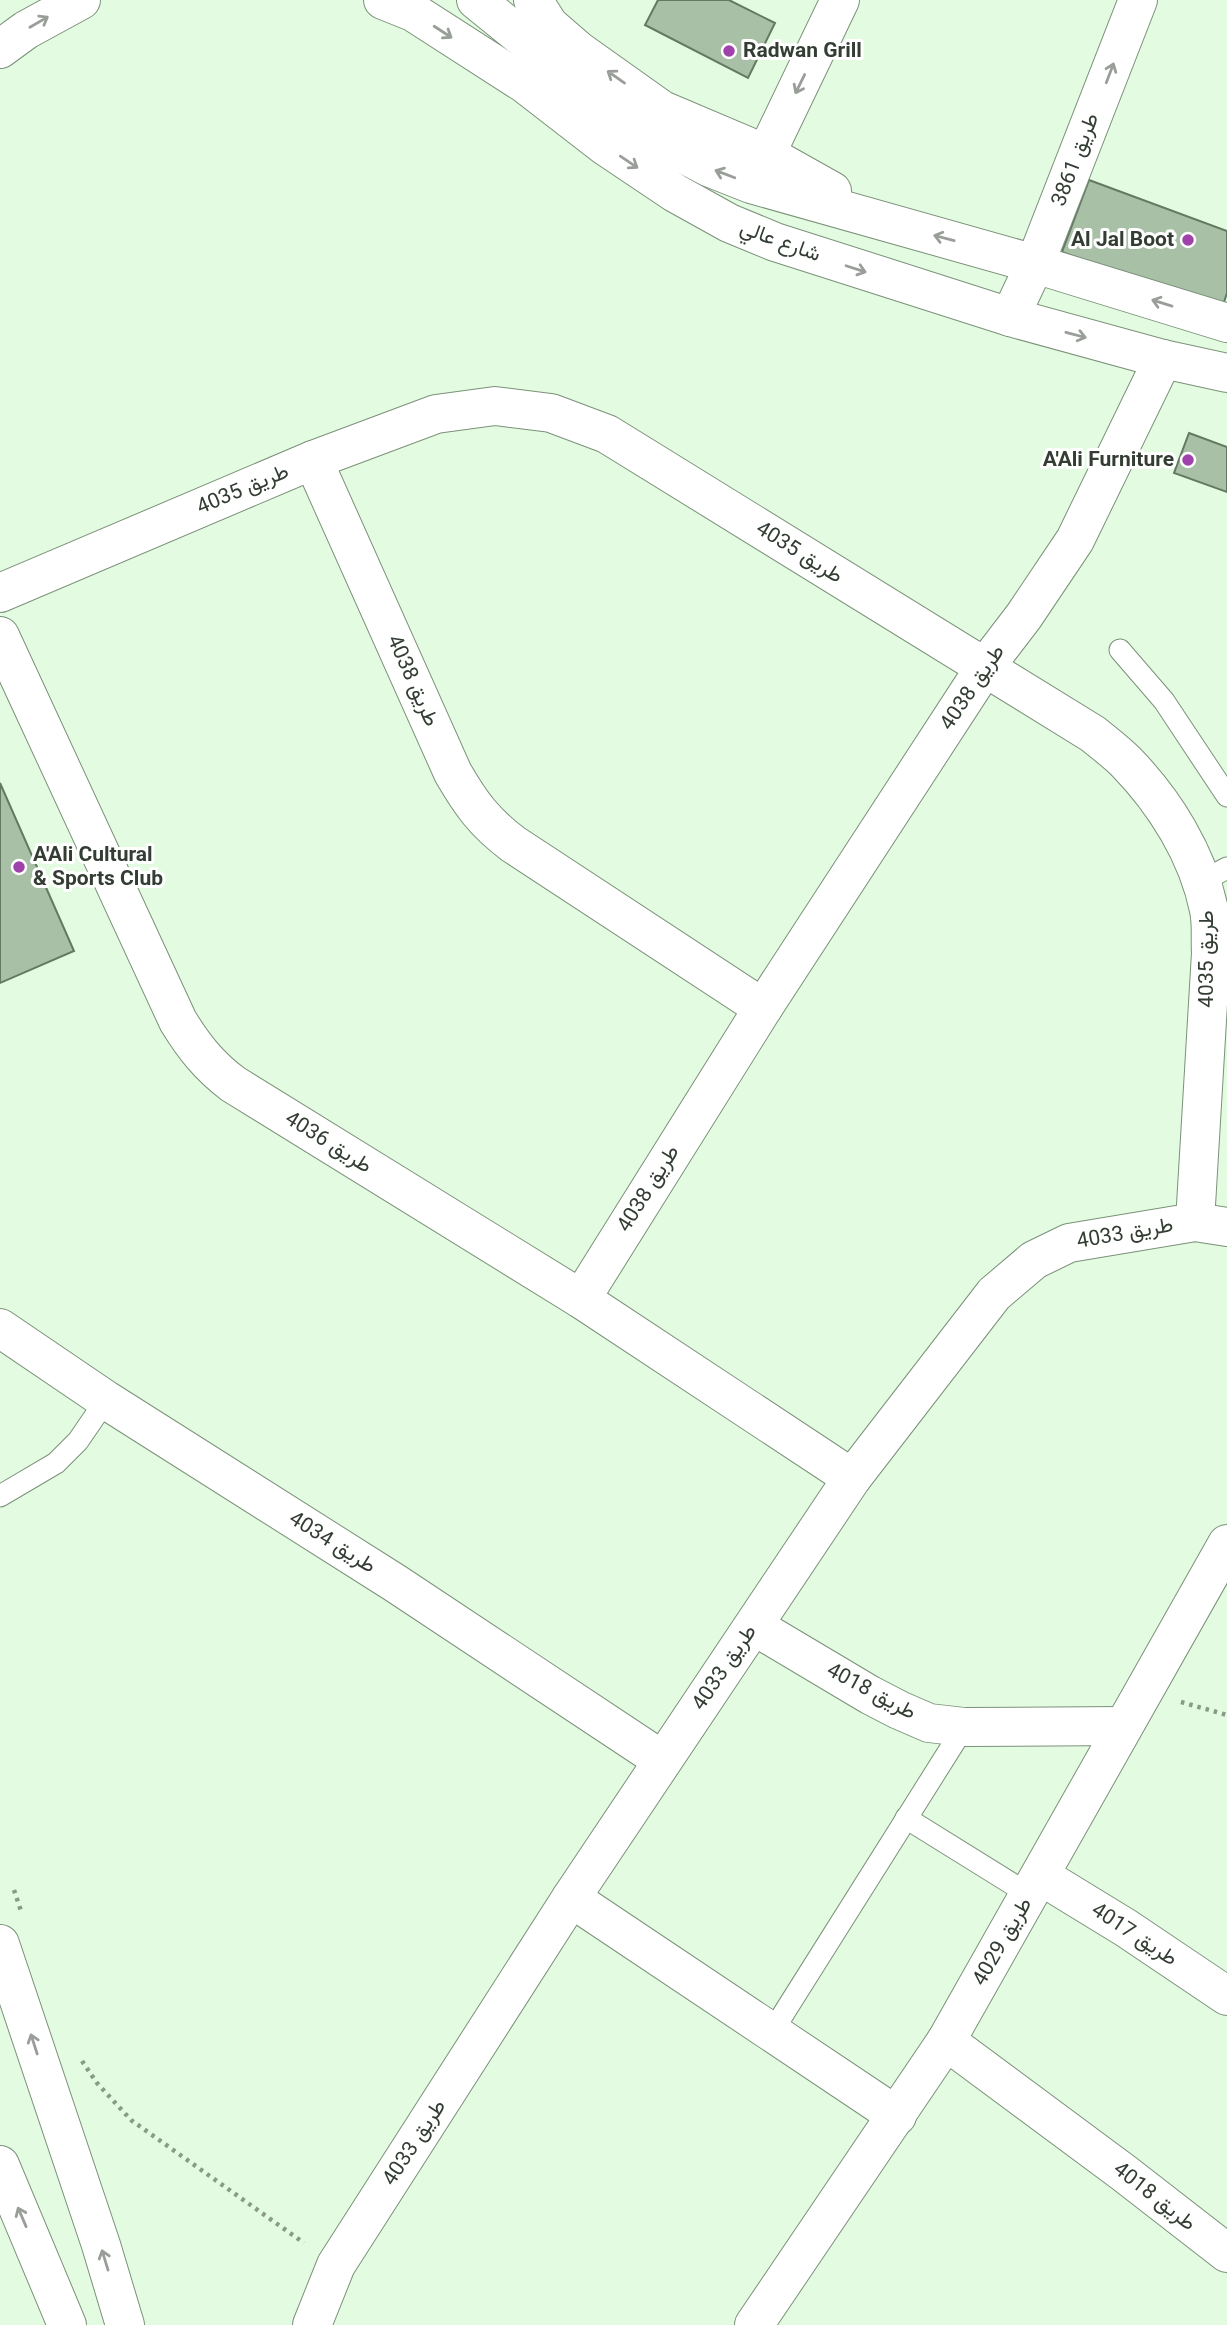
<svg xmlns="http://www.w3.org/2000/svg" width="1227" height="2325" font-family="Georgia,Vazirmatn,serif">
	<rect width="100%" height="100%" fill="#e3fce1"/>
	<!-- building -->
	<g fill="#a8c0a6" stroke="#637961" stroke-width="2">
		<path d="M658,0H729L775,23L748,78L645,25Z"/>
		<path d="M1089,180L1227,231V293L1221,311L1062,252Z"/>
		<path d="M1189,433L1227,447V492L1174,473Z"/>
		<path d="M0,783L74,951L0,983Z"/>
	</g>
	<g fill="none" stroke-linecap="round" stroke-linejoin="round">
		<!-- lane casing -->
		<g stroke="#7b9179" stroke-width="23">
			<g id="lane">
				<path d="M1120,650L1164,701L1227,796"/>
				<path d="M1201,882L1227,868"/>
				<path d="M0,1496L56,1463L78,1441L106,1400"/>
				<path d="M906,1818L1030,1895"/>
				<path d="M772,2032L964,1727"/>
			</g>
		</g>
		<!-- street casing -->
		<g stroke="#7b9179" stroke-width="40">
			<g id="street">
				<path d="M766,154L840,0"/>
				<path d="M1010,317L1035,264L1138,0"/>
				<path d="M313,460L453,773C471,804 484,822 513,844L763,1008"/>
				<path d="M0,593L313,460L436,414L495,406L551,413L607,434L1093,734C1104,743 1116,752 1126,762C1165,802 1198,855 1209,910C1212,924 1210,939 1211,953L1195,1222"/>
				<path d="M0,636L178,1021C194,1047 209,1066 233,1084L581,1299L852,1478"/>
				<path d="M581,1299L763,1008L985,667L1024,616L1075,540L1163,359"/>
				<path d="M0,1328L106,1400L395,1583L662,1760"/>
				<path d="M754,1626L870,1695L899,1710L929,1723L964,1727L1123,1726"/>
				<path d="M1041,1876L1126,1928L1227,1996"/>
				<path d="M571,1898L897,2116"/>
				<path d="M0,1944L101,2245L125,2325"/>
				<path d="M946,2041L1124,2173L1227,2253"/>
				<path d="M312,2325L336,2265L571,1898L852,1478L994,1294L1034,1260L1069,1243L1195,1222L1227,1227"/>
				<path d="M754,2325L946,2041L1227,1544"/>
			</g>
		</g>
		<!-- secondary casing -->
		<g stroke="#7b9179" stroke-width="40">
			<g id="secondary">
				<path d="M383,0L413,12L525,84L605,146L675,193L729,223L775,242L1010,317L1163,359L1227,373"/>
				<path d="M476,0L618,115L666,145L708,167L751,184L1035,264L1227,323"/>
				<path d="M533,0L549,25L579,51L662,110L766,154L832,191"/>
				<path d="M0,49L26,30L81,0"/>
				<path d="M0,2165L67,2325"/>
			</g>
		</g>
		<!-- path -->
		<g stroke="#899b88" stroke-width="4.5" stroke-dasharray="3.5 5" stroke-linecap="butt">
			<path d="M1181,1702L1227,1715"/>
			<path d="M14,1890L21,1911"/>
			<path d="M82,2061L97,2083L131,2120L304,2243"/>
		</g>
		<!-- lane -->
		<use href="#lane" stroke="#fff" stroke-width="21"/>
		<!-- street -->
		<use href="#street" stroke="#fff" stroke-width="38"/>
		<!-- secondary -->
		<use href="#secondary" stroke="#fff" stroke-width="38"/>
	</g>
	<!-- one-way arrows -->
	<defs><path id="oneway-shaft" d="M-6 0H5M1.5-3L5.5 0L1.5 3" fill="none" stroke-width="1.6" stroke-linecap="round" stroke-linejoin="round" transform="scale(1.75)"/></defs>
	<g stroke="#999e99">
		<use href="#oneway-shaft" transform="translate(39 22) rotate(-30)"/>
		<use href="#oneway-shaft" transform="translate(443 32) rotate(33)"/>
		<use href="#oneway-shaft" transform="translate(1110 73) rotate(-69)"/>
		<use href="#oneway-shaft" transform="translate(616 77) rotate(-145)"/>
		<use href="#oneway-shaft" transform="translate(800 84) rotate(116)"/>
		<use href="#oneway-shaft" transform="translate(629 162) rotate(34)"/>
		<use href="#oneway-shaft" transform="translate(725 174) rotate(-159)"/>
		<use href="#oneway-shaft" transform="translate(944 238) rotate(-165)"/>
		<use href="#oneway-shaft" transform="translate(856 269) rotate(18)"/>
		<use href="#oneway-shaft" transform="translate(1162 303) rotate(-163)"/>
		<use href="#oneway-shaft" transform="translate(1076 335) rotate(15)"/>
		<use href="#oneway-shaft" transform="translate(34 2044) rotate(-108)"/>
		<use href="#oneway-shaft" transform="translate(22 2217) rotate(-113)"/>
		<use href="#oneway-shaft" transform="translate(105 2260) rotate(-107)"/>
	</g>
	<!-- markers -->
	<g fill="#a042ab" stroke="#fff" stroke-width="2.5">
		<circle cx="729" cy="51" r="7"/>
		<circle cx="1188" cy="240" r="7"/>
		<circle cx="1188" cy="460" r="7"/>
		<circle cx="19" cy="867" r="7"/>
	</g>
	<g text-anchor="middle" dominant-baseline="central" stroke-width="6" stroke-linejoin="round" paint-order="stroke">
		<!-- poi labels -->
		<g font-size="21" font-weight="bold" fill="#333d33" stroke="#fff" text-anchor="start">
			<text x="743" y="51">Radwan Grill</text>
			<text x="1174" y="240" text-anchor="end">Al Jal Boot</text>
			<text x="1174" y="460" text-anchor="end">A'Ali Furniture</text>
			<text x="33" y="855">A'Ali Cultural<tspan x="33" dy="24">&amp; Sports Club</tspan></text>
		</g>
		<!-- street labels -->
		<g font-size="21" fill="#333d33" stroke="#fff">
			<text transform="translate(1076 160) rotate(-69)">طريق 3861</text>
			<text transform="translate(780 242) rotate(20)">شارع عالي</text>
			<text transform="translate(243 490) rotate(-23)">طريق 4035</text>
			<text transform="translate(799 553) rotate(32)">طريق 4035</text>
			<text transform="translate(412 681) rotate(66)">طريق 4038</text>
			<text transform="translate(973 688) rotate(-56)">طريق 4038</text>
			<text transform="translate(1207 959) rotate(-90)">طريق 4035</text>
			<text transform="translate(328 1143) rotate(32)">طريق 4036</text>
			<text transform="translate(649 1189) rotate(-58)">طريق 4038</text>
			<text transform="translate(1125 1234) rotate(-10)">طريق 4033</text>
			<text transform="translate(332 1543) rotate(32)">طريق 4034</text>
			<text transform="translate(725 1668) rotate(-56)">طريق 4033</text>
			<text transform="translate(871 1692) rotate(28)">طريق 4018</text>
			<text transform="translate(1134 1935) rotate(33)">طريق 4017</text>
			<text transform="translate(1003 1942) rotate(-60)">طريق 4029</text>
			<text transform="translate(415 2143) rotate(-57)">طريق 4033</text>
			<text transform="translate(1154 2197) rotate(38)">طريق 4018</text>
		</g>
	</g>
</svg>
